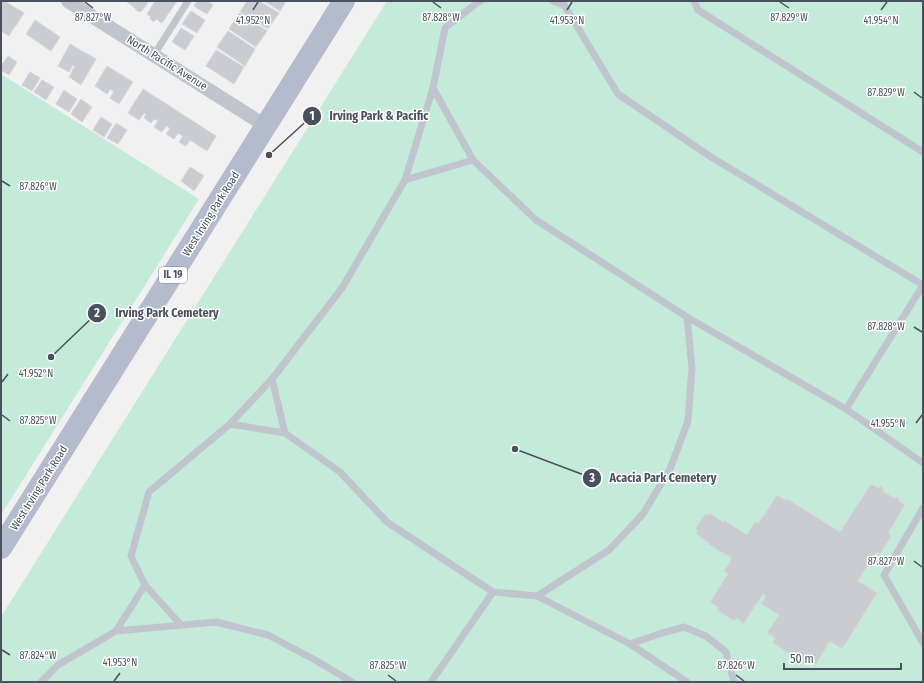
<svg xmlns="http://www.w3.org/2000/svg" width="924" height="683" font-family="'Fira Sans Condensed',sans-serif">
	<rect width="100%" height="100%" fill="#f2f1f1"/>
	<!-- green -->
	<g fill="#c4eada">
		<path d="M387,1H923V682H1V617Z"/>
		<path d="M1,74L199,199L1,515Z"/>
	</g>
	<!-- building -->
	<g fill="#cbccd2" stroke="#d5d6db">
		<path d="M1,1H4L24,13L15,27H14L9,36L1,31V24L3,21L1,20Z"/>
		<path d="M128,1H149L142,11L139,12L136,10L135,8L127,2Z"/>
		<path d="M155,1H177L162,23L156,19L154,22L150,19L151,17L147,14Z"/>
		<path d="M197,1H207L213,5L207,14L194,6Z"/>
		<path d="M247,1H259L279,13L268,29L240,12Z"/>
		<path d="M264,1H286L280,11Z"/>
		<path d="M191,11L205,20L197,33L182,24Z"/>
		<path d="M239,13L267,31L256,47L229,29Z"/>
		<path d="M35,20L60,37L51,51L26,34Z"/>
		<path d="M181,28L194,36L185,50L172,42Z"/>
		<path d="M228,31L255,49L245,66L217,47Z"/>
		<path d="M70,44L96,59L81,85L69,77L75,66L73,65L69,72L58,66Z"/>
		<path d="M216,50L244,67L234,84L206,66Z"/>
		<path d="M8,56L17,62L9,75L1,70V66Z"/>
		<path d="M107,66L133,82L119,104L110,98L114,92L110,89L107,94L95,86Z"/>
		<path d="M30,72L40,78L32,91L22,85Z"/>
		<path d="M42,80L54,87L46,100L34,92Z"/>
		<path d="M143,89L216,136L207,151L190,140L186,146L179,142L183,136L178,133L174,139L166,134L170,128L166,126L162,132L154,127L158,121L154,119L151,123L144,118L146,114L144,113L139,120L128,113Z"/>
		<path d="M64,90L77,99L69,112L56,104Z"/>
		<path d="M81,99L92,107L82,122L71,114Z"/>
		<path d="M101,117L112,124L104,137L93,130Z"/>
		<path d="M116,123L127,130L118,144L107,138Z"/>
		<path d="M190,167L204,176L194,191L181,181Z"/>
		<path d="M871,484L878,488L882,486L884,492L894,498L898,497L899,501L905,505L888,533L891,536L880,554L876,552L858,581L877,593L842,649L830,641L816,664L807,658L804,663L773,643L775,638L767,633L779,615L761,604L766,596L763,594L744,623L736,618L734,621L717,610L719,608L710,602L728,574L724,571L732,558L708,544L709,543L696,534L698,531L695,530L705,514L708,516L709,513L723,522L724,520L747,535L755,522L758,524L777,495L785,500L787,499L840,532Z"/>
	</g>
	<g fill="none" stroke-linecap="round" stroke-linejoin="round">
		<!-- lane -->
		<g stroke="#c0c5cd" stroke-width="7">
			<path d="M481,1L478,2L445,28L433,88L473,160L536,220L687,317L846,409L923,463"/>
			<path d="M553,1L564,5"/>
			<path d="M563,1L564,5L618,94L711,157L923,285L846,409"/>
			<path d="M694,1L698,10L923,152"/>
			<path d="M154,55L188,1"/>
			<path d="M405,180L473,160"/>
			<path d="M272,379L285,433"/>
			<path d="M230,424L272,379L342,288L405,180L433,88"/>
			<path d="M923,508L884,575L923,643"/>
			<path d="M537,596L609,550L643,514L670,469L688,421L692,368L687,317"/>
			<path d="M181,625L145,585L131,556L149,492L230,424L285,433L340,472L387,522L493,592L537,596L630,644L687,682"/>
			<path d="M116,631L145,585"/>
			<path d="M630,644L662,633L684,627L706,636L726,652L734,682"/>
			<path d="M41,682L58,665L116,631L216,622L268,635L315,660L352,682"/>
			<path d="M431,682L493,592"/>
		</g>
		<!-- street -->
		<path stroke="#c0c5cd" stroke-width="14" d="M68,1L266,126"/>
		<!-- primary -->
		<path stroke="#b3bbcc" stroke-width="22" d="M1,548L344,1"/>
	</g>
	<!-- ticks -->
	<path fill="none" stroke="#4a505c" stroke-width="1.5" d="M85,2L93,8M433,2L441,8M780,2L789,8M253,10L258,2M567,10L572,2M881,10L887,2M914,92L922,98M2,181L10,186M914,327L922,332M2,382L8,374M2,415L10,421M916,423L922,415M914,561L922,567M2,650L10,655M388,675L396,681M736,675L744,681M114,681L120,673"/>
	<g text-anchor="middle" dominant-baseline="central" stroke-width="3" stroke-linejoin="round" paint-order="stroke">
		<!-- shield labels -->
		<rect fill="#fff" stroke="#80848d" stroke-width="1" x="159" y="267" width="28" height="16" rx="3"/>
		<g font-size="10" font-weight="bold" fill="#4a505c">
			<text x="173" y="275">IL 19</text>
		</g>
		<!-- street labels -->
		<g font-size="11" fill="#4a505c" stroke="#fff">
			<text transform="translate(167 63) rotate(32)">North Pacific Avenue</text>
			<text transform="translate(211 214) rotate(-58)">West Irving Park Road</text>
			<text transform="translate(39 488) rotate(-58)">West Irving Park Road</text>
		</g>
	</g>
	<g font-size="10" text-anchor="middle" fill="#4a505c" stroke="#fff" stroke-width="3" stroke-linejoin="round" paint-order="stroke">
		<text x="93" y="21">87.827°W</text>
		<text x="441" y="21">87.828°W</text>
		<text x="789" y="21">87.829°W</text>
		<text x="253" y="24">41.952°N</text>
		<text x="567" y="24">41.953°N</text>
		<text x="881" y="24">41.954°N</text>
		<text x="886" y="96">87.829°W</text>
		<text x="38" y="190">87.826°W</text>
		<text x="886" y="330">87.828°W</text>
		<text x="36" y="377">41.952°N</text>
		<text x="38" y="424">87.825°W</text>
		<text x="888" y="427">41.955°N</text>
		<text x="886" y="565">87.827°W</text>
		<text x="38" y="659">87.824°W</text>
		<text x="120" y="666">41.953°N</text>
		<text x="388" y="669">87.825°W</text>
		<text x="736" y="669">87.826°W</text>
	</g>
	<!-- callouts -->
	<path fill="none" stroke="#4a505c" stroke-width="1.5" d="M269 155L312 116M51 357L97 313M515 449L592 478"/>
	<g fill="#4a505c" stroke="#fff" stroke-width="1.5">
		<circle cx="269" cy="155" r="4"/>
		<circle cx="51" cy="357" r="4"/>
		<circle cx="515" cy="449" r="4"/>
		<circle cx="312" cy="116" r="10"/>
		<circle cx="97" cy="313" r="10"/>
		<circle cx="592" cy="478" r="10"/>
	</g>
	<g font-size="12" text-anchor="middle" font-weight="bold" fill="#fff">
		<text x="312" y="120">1</text>
		<text x="97" y="317">2</text>
		<text x="592" y="482">3</text>
	</g>
	<g font-size="12" text-anchor="middle" font-weight="bold" fill="#4a505c" stroke="#fff" stroke-width="3" stroke-linejoin="round" paint-order="stroke">
		<text x="379" y="120">Irving Park &amp; Pacific</text>
		<text x="167" y="317">Irving Park Cemetery</text>
		<text x="663" y="482">Acacia Park Cemetery</text>
	</g>
	<!-- border -->
	<rect width="924" height="683" fill="none" stroke="#4a505c" stroke-width="4"/>
	<!-- scale -->
	<path d="M784 663v6h117v-6" fill="none" stroke="#4a505c" stroke-width="2"/>
	<text x="790" y="663" font-size="12" fill="#4a505c" stroke="#ffffff" stroke-width="3" paint-order="stroke">50 m</text>
</svg>
